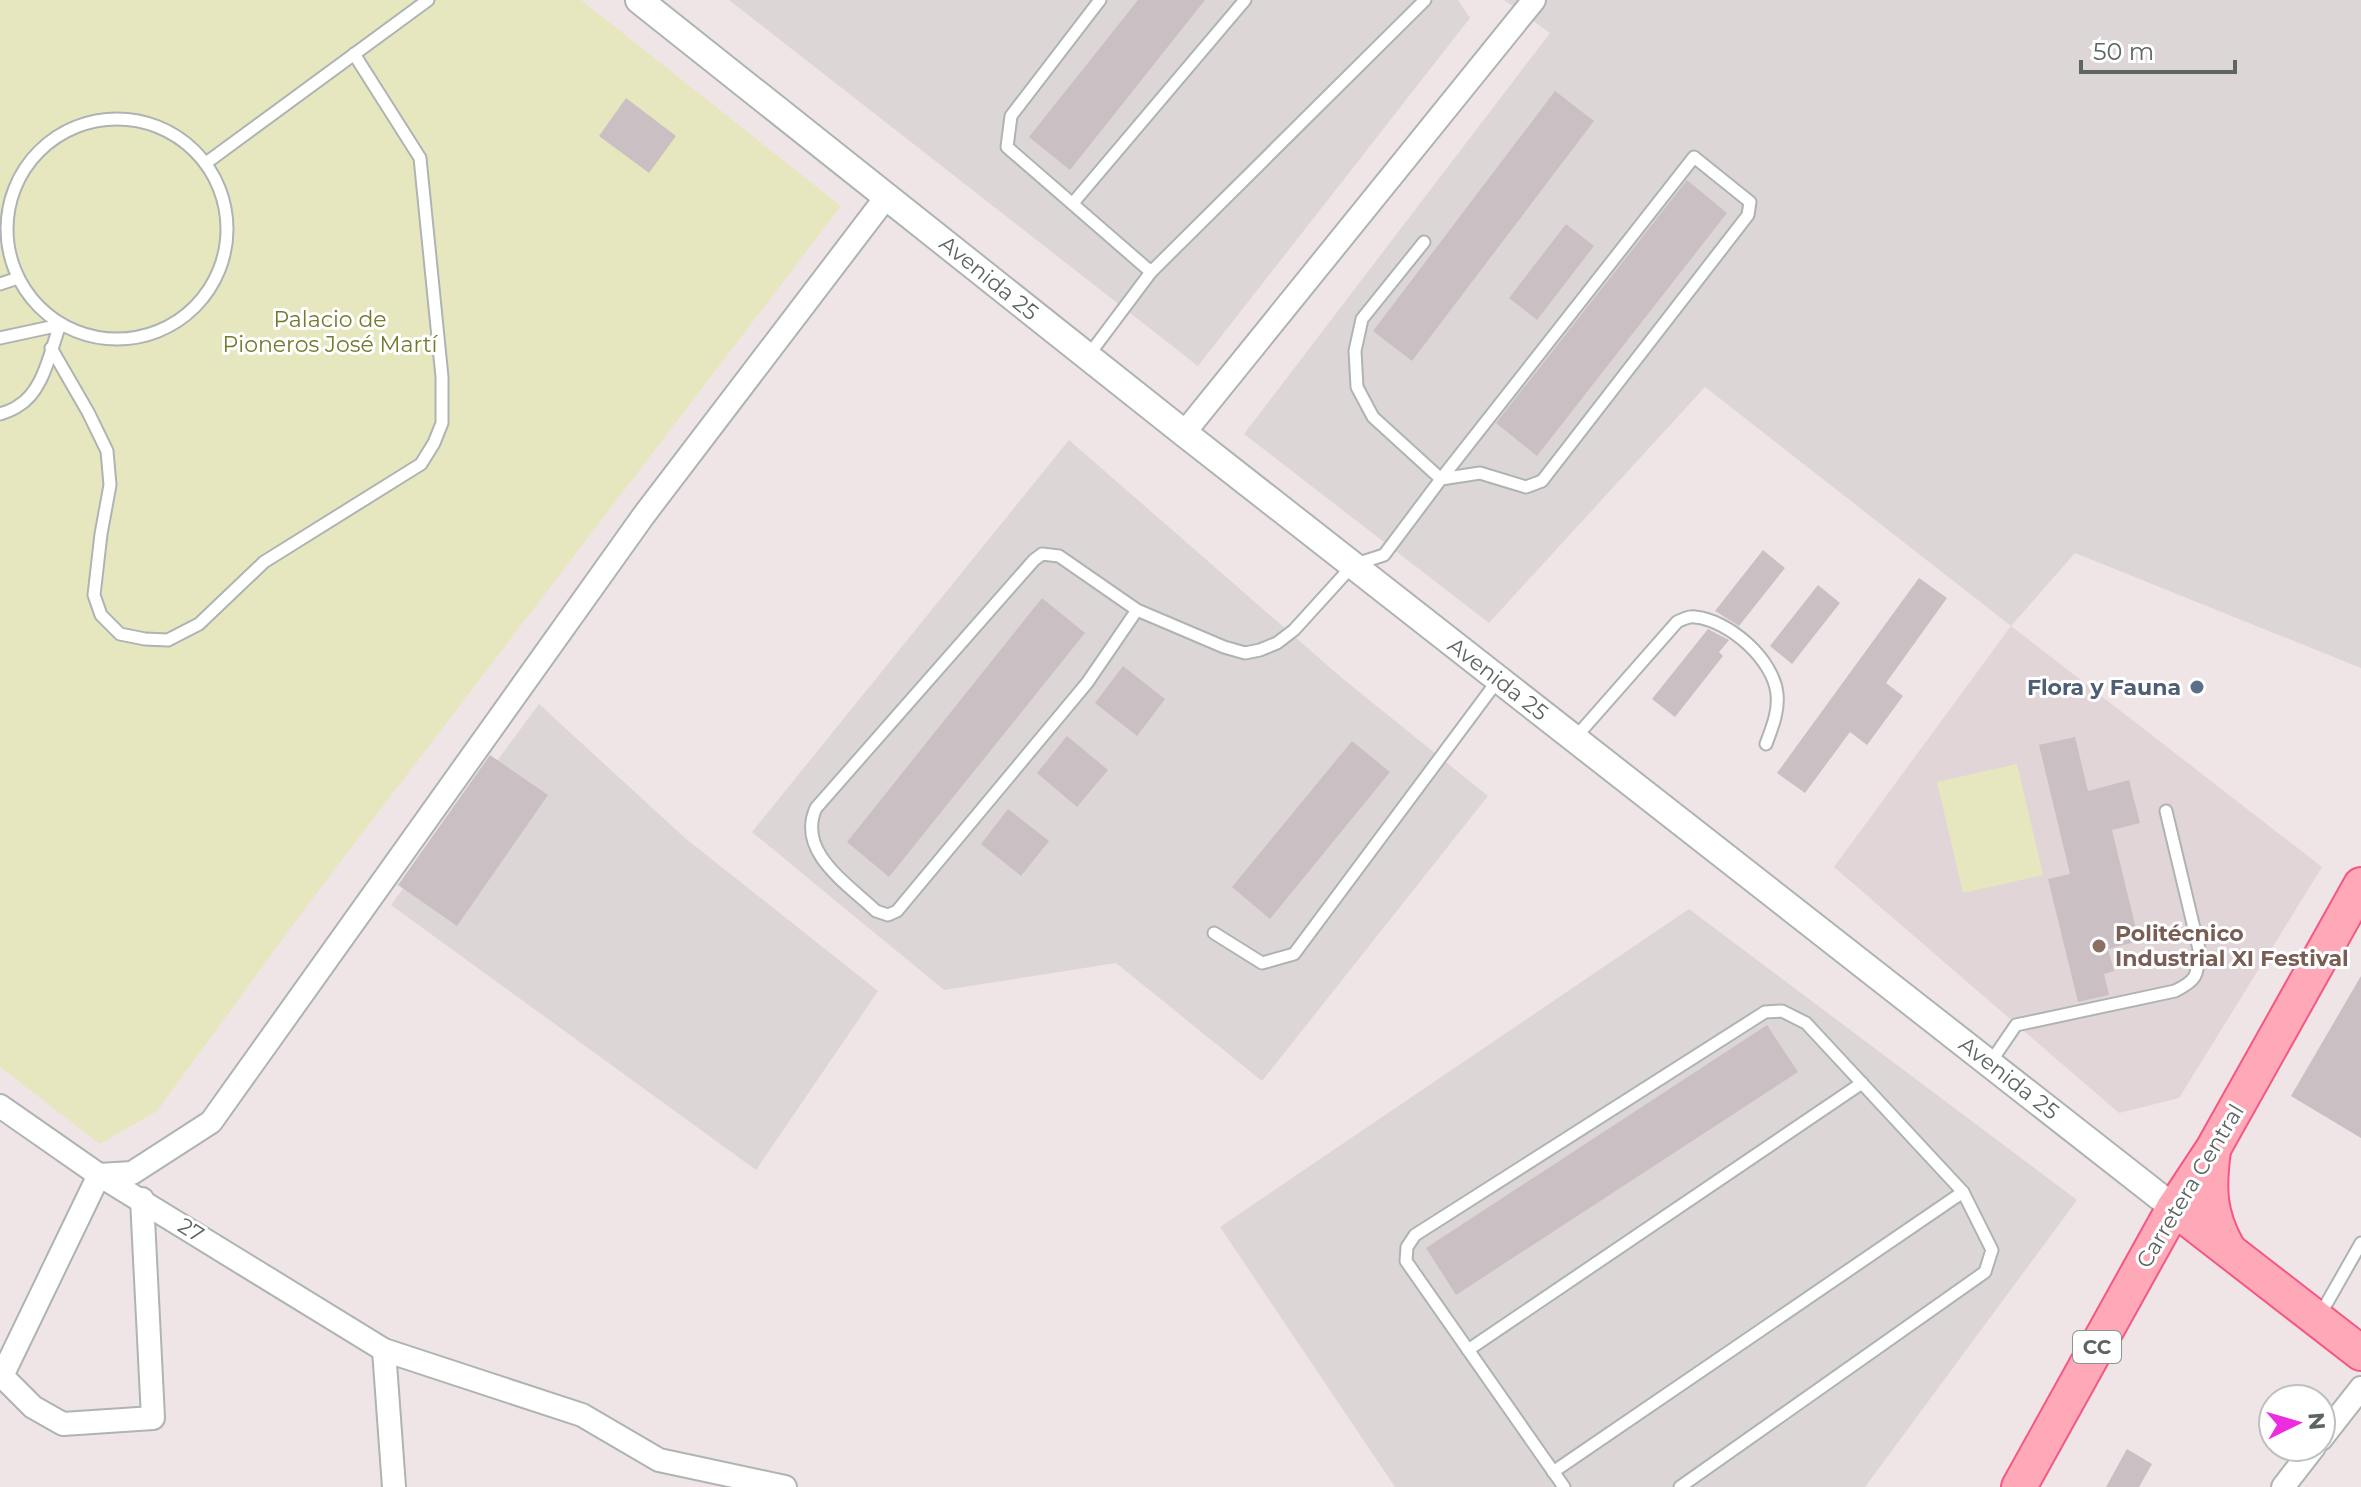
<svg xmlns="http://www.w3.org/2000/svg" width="2361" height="1487" font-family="Montserrat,sans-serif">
	<rect width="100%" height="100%" fill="#efe4e6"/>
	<!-- industrial -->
	<g fill="#ddd6d7">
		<path d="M729,0H1458L1470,18L1198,366Z"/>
		<path d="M1504,0H2361V668L2075,553L2011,626L1705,387L1489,623L1244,434L1550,33Z"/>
		<path d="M1069,440L1342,678L1488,796L1262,1081L1116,963L944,990L752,832Z"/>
		<path d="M539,704L685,838L878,991L756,1170L391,905Z"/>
		<path d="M1689,909L2077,1200L1865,1487H1395L1220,1227Z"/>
	</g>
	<!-- education -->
	<path fill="#e1d5d7" d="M2011,626L2322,867L2179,1098L2119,1113L1834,867Z"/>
	<!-- green -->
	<g fill="#e7e7bf">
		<path d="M0,0H581L841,206L306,907L157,1111L100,1144L0,1067Z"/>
		<path d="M2017,764L2043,875L1963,893L1937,782Z"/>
	</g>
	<!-- building -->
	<g fill="#cac0c3">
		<path d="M1138,0H1205L1070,170L1029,137Z"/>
		<path d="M1555,91L1594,121L1412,361L1373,331Z"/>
		<path d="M626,98L676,136L649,173L599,136Z"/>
		<path d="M1687,180L1727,213L1537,456L1496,423Z"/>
		<path d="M1566,224L1594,246L1537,320L1509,298Z"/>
		<path d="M1763,550L1785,568L1739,626L1715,611Z"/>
		<path d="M1919,578L1947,598L1886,683L1903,696L1867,745L1850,732L1805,793L1777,773Z"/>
		<path d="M1818,585L1840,603L1792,664L1770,646Z"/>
		<path d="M1042,598L1085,633L889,877L847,842Z"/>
		<path d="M1708,629L1729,640L1719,652L1723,656L1675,717L1652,699Z"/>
		<path d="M1123,666L1165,699L1137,736L1095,703Z"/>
		<path d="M1067,736L1108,770L1077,807L1037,773Z"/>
		<path d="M2075,737L2088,791L2129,780L2140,823L2112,830L2139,941L2108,949L2114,971L2104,974L2109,995L2078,1002L2048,879L2070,874L2039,745Z"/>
		<path d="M1352,741L1390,772L1270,919L1232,887Z"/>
		<path d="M490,755L548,795L457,926L398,885Z"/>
		<path d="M1008,809L1049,841L1021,876L981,844Z"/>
		<path d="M2361,976V1138L2291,1096Z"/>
		<path d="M1767,1025L1798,1072L1456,1295L1426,1248Z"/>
		<path d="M2127,1449L2152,1464L2139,1487H2106Z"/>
	</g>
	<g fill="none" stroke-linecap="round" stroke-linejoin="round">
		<!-- service casing -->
		<g stroke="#adb4b2" stroke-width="15">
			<g id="service">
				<path d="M1100,0L1011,116L1007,147L1151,272"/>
				<circle cx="117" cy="229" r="110"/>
				<path d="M206,163L428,0"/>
				<path d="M1073,203L1245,0"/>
				<path d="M0,284L18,278"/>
				<path d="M0,338L60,325"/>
				<path d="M51,348L88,412L107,451L110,485L101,534L94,595L101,615L120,634L145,639L168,640L199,624L264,562L421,464L434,443L442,423V377L420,158L354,54"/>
				<path d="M1088,356L1151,272L1425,0"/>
				<path d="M0,414C6,412 13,410 18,406C44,391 50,351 60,325"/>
				<path d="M1137,610L1087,683L897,911L888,915L876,911C848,884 796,852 816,808L1034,560L1042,554L1059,556L1137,610L1224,647L1245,653L1260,650L1277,643L1294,630L1353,565L1384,555L1441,479L1480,473L1526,487L1542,481L1748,215L1750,202L1694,157L1441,479L1373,417L1357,387L1355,351L1362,319L1424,242"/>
				<path d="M1575,738L1677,622C1683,619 1689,616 1695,617C1729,620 1774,660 1777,694C1779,711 1772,728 1766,744"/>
				<path d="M1214,933L1262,963L1294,954L1498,680"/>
				<path d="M1990,1063L2016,1025L2175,991C2199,979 2197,975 2199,949L2166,811"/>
				<path d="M2320,1315L2361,1243"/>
				<path d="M1468,1350L1862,1083"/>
				<path d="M1553,1472L1963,1192"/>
				<path d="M1564,1487L1406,1261L1407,1247L1415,1235L1765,1012L1782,1011L1806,1023L1963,1192L1992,1250L1985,1272L1680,1487"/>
			</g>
		</g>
		<!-- minor casing -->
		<g stroke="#adb4b2" stroke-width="26">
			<g id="minor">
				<path d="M1184,433L1534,0"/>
				<path d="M0,1106L99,1175L384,1350L582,1415L659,1460L785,1487"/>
				<path d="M99,1175L132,1173L211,1122L644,515L887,196"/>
				<path d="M99,1175L2,1376L33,1407L63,1424L153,1418L142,1199"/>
				<path d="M384,1350L394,1487"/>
				<path d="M2321,1439L2361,1388"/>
				<path d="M2283,1487L2314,1447"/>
			</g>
		</g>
		<!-- tertiary casing -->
		<g stroke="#adb4b2" stroke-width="30">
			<path id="tertiary" d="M639,0L1184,433L2174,1208"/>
		</g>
		<!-- primary casing -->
		<g stroke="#f55784" stroke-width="38">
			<g id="primary">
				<path d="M2213,1150C2208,1188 2208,1214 2228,1249"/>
				<path d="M2174,1208L2361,1353"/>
				<path d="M2019,1487L2174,1208L2213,1149L2361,885"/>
			</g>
		</g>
		<!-- service -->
		<use href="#service" stroke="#fff" stroke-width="11"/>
		<!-- minor -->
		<use href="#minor" stroke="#fff" stroke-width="22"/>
		<!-- tertiary -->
		<use href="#tertiary" stroke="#fff" stroke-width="26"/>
		<!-- primary -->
		<use href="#primary" stroke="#ffa8b7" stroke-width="34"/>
	</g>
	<!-- markers -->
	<circle fill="#5c6f8a" stroke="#fff" stroke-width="3" cx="2197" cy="687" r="8"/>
	<circle fill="#8d6e63" stroke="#fff" stroke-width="3" cx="2099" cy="946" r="8"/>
	<g text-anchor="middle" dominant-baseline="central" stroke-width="6" stroke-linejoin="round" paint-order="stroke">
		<!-- shield labels -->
		<rect fill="#fff" stroke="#8d9390" stroke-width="2" x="2073" y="1331" width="48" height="32" rx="6"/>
		<g font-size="20" font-weight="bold" fill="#5c6561">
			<text x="2097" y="1347">CC</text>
		</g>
		<!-- street labels -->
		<g font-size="22" fill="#5c6561" stroke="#fff">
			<text transform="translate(989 278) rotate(39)">Avenida 25</text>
			<text transform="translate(1498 679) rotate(38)">Avenida 25</text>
			<text transform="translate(2009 1078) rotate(38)">Avenida 25</text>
			<text transform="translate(2190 1186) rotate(-59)">Carretera Central</text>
			<text transform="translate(191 1230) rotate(32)">27</text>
		</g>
		<!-- park labels -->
		<g font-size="22" fill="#75792f" stroke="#fff">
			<text x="330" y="319">Palacio de<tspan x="330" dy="25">Pioneros José Martí</tspan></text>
		</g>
		<!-- service labels -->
		<g font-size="22" font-weight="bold" fill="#4e5e75" stroke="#fff" text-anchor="end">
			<text x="2181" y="687">Flora y Fauna</text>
		</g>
		<!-- education labels -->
		<g font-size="22" font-weight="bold" fill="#785e54" stroke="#fff" text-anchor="start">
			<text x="2115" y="933">Politécnico<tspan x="2115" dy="25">Industrial XI Festival</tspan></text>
		</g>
	</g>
	<!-- north arrow -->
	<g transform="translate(2297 1423) rotate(85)"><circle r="38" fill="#ffffff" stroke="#bec1c0" stroke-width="2"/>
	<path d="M0-6L14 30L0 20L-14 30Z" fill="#ed2bdf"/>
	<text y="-12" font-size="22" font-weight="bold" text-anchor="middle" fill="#5c6561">N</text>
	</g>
	<!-- scale -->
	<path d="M2081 60v12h154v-12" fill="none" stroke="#5c6561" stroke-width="4"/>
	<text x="2093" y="60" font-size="24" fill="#5c6561" stroke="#ffffff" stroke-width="6" paint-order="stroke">50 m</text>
</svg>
